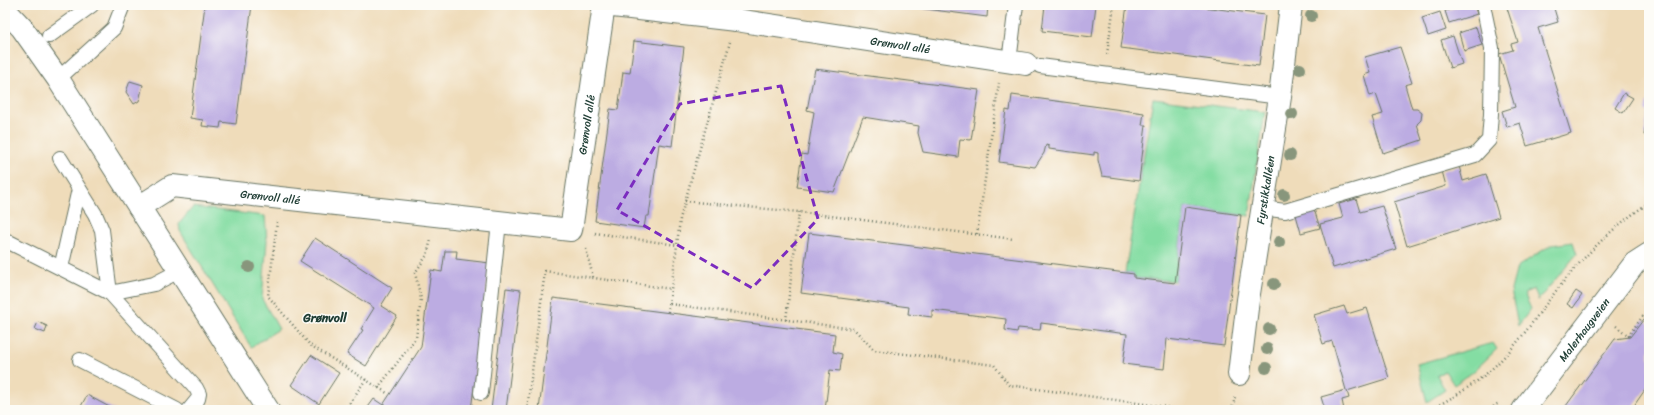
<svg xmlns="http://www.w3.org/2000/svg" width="1654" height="415" font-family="Sriracha,sans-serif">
	<rect width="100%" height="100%" fill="#fdfcf7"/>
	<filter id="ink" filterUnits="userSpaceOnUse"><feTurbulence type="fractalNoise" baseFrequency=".025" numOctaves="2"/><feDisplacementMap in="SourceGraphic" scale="8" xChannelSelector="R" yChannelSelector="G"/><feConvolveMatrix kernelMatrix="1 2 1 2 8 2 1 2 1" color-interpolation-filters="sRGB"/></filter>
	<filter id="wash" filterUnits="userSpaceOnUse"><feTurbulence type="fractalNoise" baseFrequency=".012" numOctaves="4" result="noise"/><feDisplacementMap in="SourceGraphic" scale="16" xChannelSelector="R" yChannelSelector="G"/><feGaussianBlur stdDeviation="0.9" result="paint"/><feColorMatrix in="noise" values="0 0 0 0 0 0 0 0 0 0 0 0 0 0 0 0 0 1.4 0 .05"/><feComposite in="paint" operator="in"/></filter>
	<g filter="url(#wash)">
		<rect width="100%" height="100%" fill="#efdcba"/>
		<!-- green -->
		<g fill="#84dda3" stroke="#528d6c">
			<path d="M1153,98L1265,112L1249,216L1185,207L1175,281L1134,278V274L1125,273Z"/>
			<path d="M193,207L265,216L267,241L262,299L279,329L251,347L180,231L179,224Z"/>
			<path d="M1573,242L1577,254L1538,300L1534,289L1524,293L1531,309L1518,326L1511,290L1517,267L1551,245Z"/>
			<path d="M1493,343L1497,349L1473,372L1454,385L1445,371L1437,375L1445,390L1427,402L1417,364Z"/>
		</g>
		<g id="blocks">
			<!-- building -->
			<g fill="#bcace2">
				<path d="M205,5H252L236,124L221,122L220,128L202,126L203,120L190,118Z"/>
				<path d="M919,5H988L987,17L918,8Z"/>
				<path d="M1045,5H1096L1092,37L1042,31Z"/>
				<path d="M1127,5H1187L1265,15L1259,66L1121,48Z"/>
				<path d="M1463,5H1474L1477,14L1449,23L1445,11Z"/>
				<path d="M1506,5H1553L1558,22L1538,28L1571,133L1527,146L1520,123L1507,127L1502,111L1515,107L1499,54L1513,50L1511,44L1518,42Z"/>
				<path d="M1440,12L1446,30L1428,36L1422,18Z"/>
				<path d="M1476,27L1482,45L1464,51L1459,33Z"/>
				<path d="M1453,36L1462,64L1450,68L1441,40Z"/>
				<path d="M634,41L684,47L672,146L659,144L649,216H646L644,228L595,221L610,109L618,110L623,72L630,73Z"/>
				<path d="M1400,47L1412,83L1405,85L1412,109H1417L1422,113L1421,120L1417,124L1422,140L1383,153L1372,117L1383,114L1376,94L1370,96L1364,75L1370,73L1365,57Z"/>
				<path d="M815,69L979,90L971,140L960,139L958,157L923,152L918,133L919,126L863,117L834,192L797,187L802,154L807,155L814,112L807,110Z"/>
				<path d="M130,81L143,85L139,101L134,104L126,92Z"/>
				<path d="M1624,93L1633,98L1623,113L1615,108Z"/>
				<path d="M1012,95L1144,113L1142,125H1146L1139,181L1102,176L1098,160V153L1094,152V155L1049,149V146L1046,145L1044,153L1035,167L999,162L1006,110L1010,111Z"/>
				<path d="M1647,101L1649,102V112L1645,111Z"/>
				<path d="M1648,113H1649V136L1644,135Z"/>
				<path d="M1459,166L1463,181L1486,174L1499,217L1407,246L1394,202L1446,186L1442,171Z"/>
				<path d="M1356,199L1360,212L1382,206L1396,249L1333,268L1320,224L1343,218L1339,204Z"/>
				<path d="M1185,207L1241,215L1224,346L1167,339L1164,369L1123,364L1127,334L1041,323L1040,330L1018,328L1017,332L1005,330L1006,319L932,310V317L908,314L909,307L801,293L809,233L1134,274V278L1175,283Z"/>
				<path d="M1314,209L1320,228L1301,233L1296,215Z"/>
				<path d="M315,238L392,288L381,306L397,316L366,366L347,354L363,330L361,329L374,308L300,261Z"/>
				<path d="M445,251H457L456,259L490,263L471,410H366L374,399L383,405L421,347L431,270L442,272Z"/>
				<path d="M506,288L521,290L506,410H491Z"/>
				<path d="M1576,291L1582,295L1573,308L1567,304Z"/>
				<path d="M553,298L835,334L833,352L842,354L840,371L830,370L825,410H652L635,408L634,410H539Z"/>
				<path d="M1344,306L1347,314L1367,308L1389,378L1347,391L1349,398L1342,400L1344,410H1325L1321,397L1346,390L1332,341L1323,344L1314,315Z"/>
				<path d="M1644,319L1649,324V384L1631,410H1563L1615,339L1630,337Z"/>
				<path d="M38,322L47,326L45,333L35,329Z"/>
				<path d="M311,355L339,373L319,404L291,385Z"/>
				<path d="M87,395L115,410H79Z"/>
			</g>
		</g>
	</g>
	<g filter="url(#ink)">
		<use href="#blocks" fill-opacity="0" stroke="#687563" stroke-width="1"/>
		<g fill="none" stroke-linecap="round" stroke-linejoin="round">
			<!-- lane casing -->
			<g stroke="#687563" stroke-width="16">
				<g id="lane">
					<path d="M49,36L92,5"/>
					<path d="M1009,62L1016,5"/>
					<path d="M1040,66L1280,97"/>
					<path d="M58,79L114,28L123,5"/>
					<path d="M60,158L95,214L102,230L110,293L196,388L199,394L198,399L189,410"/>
					<path d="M1262,208L1285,211L1475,155L1489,140L1491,114L1492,48L1483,5"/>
					<path d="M5,240L110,293L154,284L179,271"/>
					<path d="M61,268L79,189"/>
					<path d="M80,360L177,410"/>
					<path d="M481,393L499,222"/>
				</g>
			</g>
			<!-- street casing -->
			<g stroke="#687563" stroke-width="24">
				<g id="street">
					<path d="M5,10L22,28L58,79L268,410"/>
					<path id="s1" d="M139,207L172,186L571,230L604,5L736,20L1026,64"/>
					<path id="s2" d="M1239,374L1248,300L1280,97L1291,5"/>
					<path id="s3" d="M1523,410L1635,263L1649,254"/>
				</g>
			</g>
			<!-- path -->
			<g stroke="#687563" stroke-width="2.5" stroke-dasharray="1 3" stroke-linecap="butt">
				<path d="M1107,54L1114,5"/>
				<path d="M685,201L799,212L1013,239"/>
				<path d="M277,222L268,296L310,345L387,393"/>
				<path d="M595,233L677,245L680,219L730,42"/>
				<path d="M977,234L999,83"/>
				<path d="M586,249L593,277"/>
				<path d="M670,304L854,329L874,350L994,365L1009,385L1187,410"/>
				<path d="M668,312L677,245"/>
				<path d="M786,320L799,212"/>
				<path d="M1616,326L1630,337"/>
				<path d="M1628,336L1649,308"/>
				<path d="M1646,350L1649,352"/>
				<path d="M378,388L416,338L421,299L415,273L427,255L431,239"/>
				<path d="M345,410L366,379"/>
				<path d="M527,410L545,271L671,289"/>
				<path d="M1232,410L1235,397"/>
				<path d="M1429,410C1455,397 1481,381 1501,360C1522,339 1538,314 1556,291C1582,258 1614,225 1649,203"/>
				<path d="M1491,410L1495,405L1500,403"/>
			</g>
			<!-- lane -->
			<use href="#lane" stroke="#fff" stroke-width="14"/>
			<!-- street -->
			<use href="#street" stroke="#fff" stroke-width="22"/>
		</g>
		<!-- trees -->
		<g fill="#88967c">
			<circle cx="1311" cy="16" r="6"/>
			<circle cx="1300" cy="69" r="6"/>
			<circle cx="1292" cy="114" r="6"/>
			<circle cx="1290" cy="155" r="6"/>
			<circle cx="1284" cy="195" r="6"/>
			<circle cx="1279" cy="242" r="6"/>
			<circle cx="249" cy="267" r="6"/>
			<circle cx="1274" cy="284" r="6"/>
			<circle cx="1269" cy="329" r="6"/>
			<circle cx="1267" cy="349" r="6"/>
			<circle cx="1266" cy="368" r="6"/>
		</g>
	</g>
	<!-- marked area -->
	<path fill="none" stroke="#7b2cbf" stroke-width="3" stroke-dasharray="8 5" stroke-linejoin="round" d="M781,86L818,219L752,288L617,210L680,104Z"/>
	<g text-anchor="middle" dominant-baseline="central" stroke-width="3" stroke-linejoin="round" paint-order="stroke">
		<!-- street labels -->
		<g font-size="11" fill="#1f3d34" stroke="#fdfcf7">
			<text stroke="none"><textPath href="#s1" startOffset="967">Grønvoll allé</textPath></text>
			<text stroke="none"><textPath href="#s1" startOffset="547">Grønvoll allé</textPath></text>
			<text stroke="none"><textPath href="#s2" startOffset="186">Fyrstikkalléen</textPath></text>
			<text stroke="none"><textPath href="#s1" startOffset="138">Grønvoll allé</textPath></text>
			<text stroke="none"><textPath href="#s3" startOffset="101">Malerhaugveien</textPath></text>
		</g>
		<!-- neighbourhood labels -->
		<g font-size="12" font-weight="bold" fill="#1f3d34" stroke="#fdfcf7">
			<text x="325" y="318">Grønvoll</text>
		</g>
	</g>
	<!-- margin -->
	<rect width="1654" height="415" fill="none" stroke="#fdfcf7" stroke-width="20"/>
</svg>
